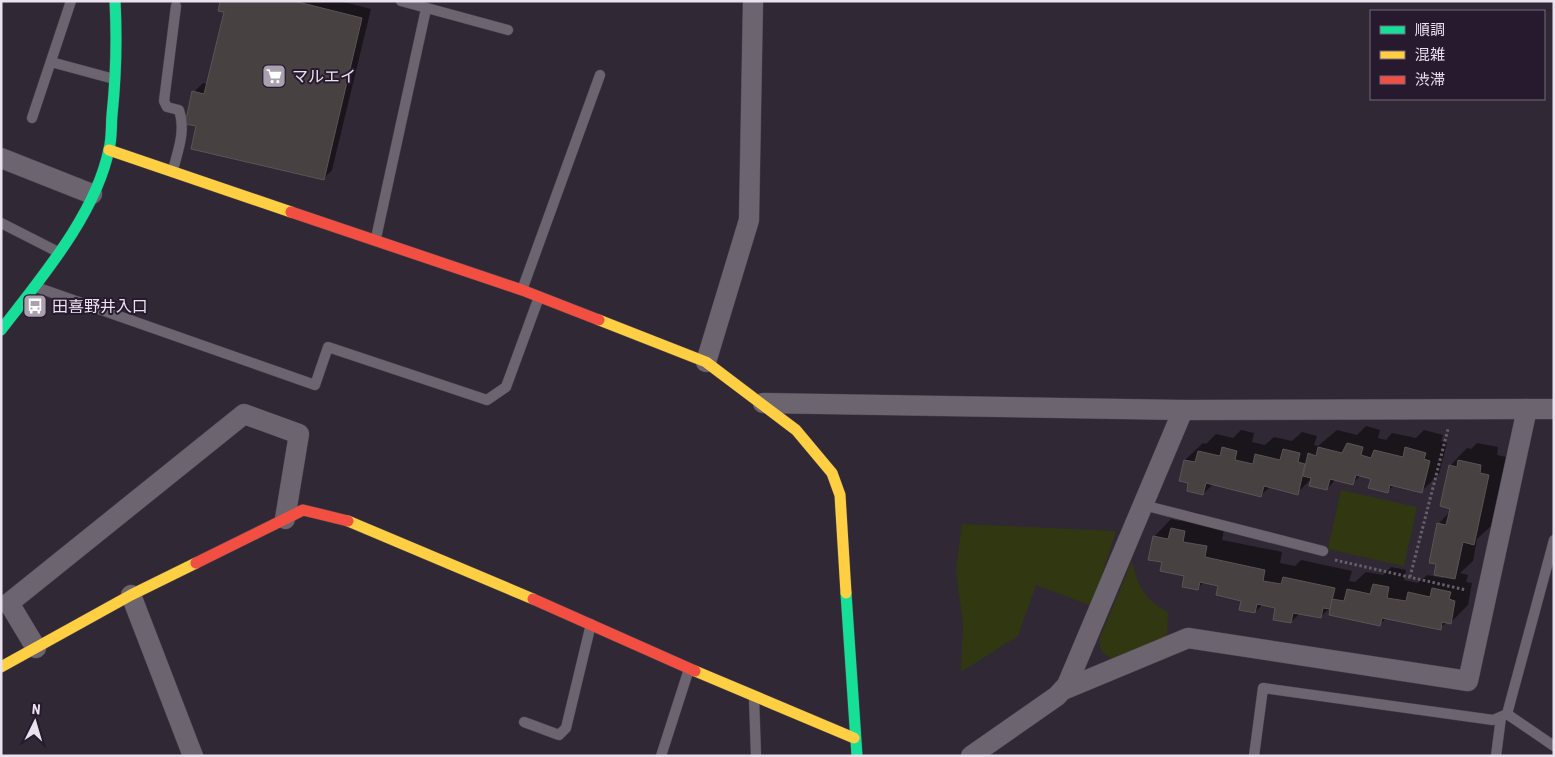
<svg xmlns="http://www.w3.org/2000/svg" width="1555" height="757" font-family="'Roboto Condensed','Noto Sans JP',sans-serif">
	<rect width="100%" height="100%" fill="#302834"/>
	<!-- green -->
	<g fill="#313811">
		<path d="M1341,490L1417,507L1404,566L1328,549Z"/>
		<path d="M962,524L1116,531L1092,606L1036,585L1018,636L961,672L963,624L956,570Z"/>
		<path d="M1132,561C1138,587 1144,599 1168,612L1167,638L1114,659C1103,655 1100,651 1099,640Z"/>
	</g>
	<!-- shadow -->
	<g fill="#0007">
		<path d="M221,1H340L371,9L332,170L323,179L194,92L203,83L208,84L225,11Z"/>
		<path d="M1366,426L1380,430L1378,438L1386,440L1392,433L1416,438L1424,430L1443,435L1441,441L1447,443L1439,474L1422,491L1394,485L1388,491L1372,478L1361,475L1353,483L1336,479L1327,489L1312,478L1297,493L1270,487L1261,495L1213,484L1203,494L1190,482L1185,460L1203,443L1206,444L1216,434L1233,438L1241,430L1254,433L1252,442L1265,445L1274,437L1292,441L1302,432L1317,436L1314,445L1318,446L1337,430L1357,435Z"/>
		<path d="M1477,443L1498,447L1497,455L1506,457L1491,526L1477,539L1473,561L1460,573L1468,575L1466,582L1472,583L1468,605L1450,623L1447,622L1440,628L1387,617L1380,624L1330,608L1320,617L1300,613L1291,622L1277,607L1263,604L1255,612L1243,600L1219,585L1204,582L1198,588L1186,575L1164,562L1154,537L1171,519L1180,521L1189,511L1202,514L1200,524L1224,529L1222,540L1282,552L1280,563L1295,566L1301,560L1352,571L1349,581L1355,582L1366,572L1383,575L1391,567L1406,570L1404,580L1418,583L1427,575L1443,578L1446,576L1438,524L1451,511L1450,466L1467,448L1471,449Z"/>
	</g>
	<!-- building -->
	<g fill="#484142" stroke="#5b5354">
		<path d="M220,1H294L362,18L324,180L191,149L196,126L185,124L192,91L204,94L224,12L218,11Z"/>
		<path d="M1347,443L1363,447L1361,455L1371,458L1374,450L1403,457L1405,447L1426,453L1424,459L1430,461L1422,493L1390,485L1388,493L1368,488L1371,479L1356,475L1353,485L1330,479L1327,490L1309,486L1311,478L1303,476L1308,453L1316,456L1318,447L1342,453Z"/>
		<path d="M1222,447L1237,451L1235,460L1253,464L1255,454L1280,460L1283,449L1300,453L1298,462L1305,464L1298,495L1264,486L1261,497L1206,483L1203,495L1187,491L1188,483L1179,481L1184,460L1195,462L1198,451L1220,456Z"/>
		<path d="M1458,460L1481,465L1480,473L1489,475L1474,545L1463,542L1455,579L1434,575L1436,564L1429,563L1437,523L1446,525L1450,509L1440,506L1449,465L1457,467Z"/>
		<path d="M1171,528L1185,531L1183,542L1207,546L1205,557L1265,570L1263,581L1281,584L1283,577L1335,588L1330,609L1323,608L1321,618L1293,613L1291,623L1273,620L1275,608L1257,604L1255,613L1239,610L1241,601L1216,595L1218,586L1200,582L1198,590L1182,587L1184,576L1160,571L1162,562L1148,560L1153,536L1168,539Z"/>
		<path d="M1373,584L1389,587L1387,598L1406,601L1408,592L1430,597L1432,588L1451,592L1449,599L1455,601L1451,624L1442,622L1441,630L1382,618L1380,626L1329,615L1332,599L1344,601L1347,589L1370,594Z"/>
	</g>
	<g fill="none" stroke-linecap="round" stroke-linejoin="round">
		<!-- lane casing -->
		<g stroke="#4a444e" stroke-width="11">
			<g id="lane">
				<path d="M401,1L508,30"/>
				<path d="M51,62L114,79"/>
				<path d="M32,118L71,1"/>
				<path d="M173,170C178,150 186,131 179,110L167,107L164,101L176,6"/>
				<path d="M1,223L58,252"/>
				<path d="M376,238L426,9"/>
				<path d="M36,287L315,385L328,347L487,400L506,387L539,297"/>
				<path d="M522,290L600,75"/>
				<path d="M1143,505L1323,551"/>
				<path d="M754,697L756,756"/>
				<path d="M1507,714L1554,746"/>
				<path d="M524,722L559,735L566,728L591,624"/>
				<path d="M661,756L689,669"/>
				<path d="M1254,756L1263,688L1493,720L1507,714L1554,540"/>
				<path d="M1496,756L1501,717"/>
			</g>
		</g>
		<!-- street casing -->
		<g stroke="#4a444e" stroke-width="21">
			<g id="street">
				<path d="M1,158L92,194"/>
				<path d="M706,362L749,220L753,1"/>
				<path d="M763,403L1183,410L1554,409"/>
				<path d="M131,595L193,756"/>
				<path d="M36,648L9,603L244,414L299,434L285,519"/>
				<path d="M1063,690L1188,638L1468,681L1527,409"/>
				<path d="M971,756L1057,696L1067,685L1183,410"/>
			</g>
		</g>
		<!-- fast casing -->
		<g stroke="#4a444e" stroke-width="12">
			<g id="fast">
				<path d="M1,330C41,278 96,214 109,149C112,138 111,126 112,115C116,77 117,39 115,1"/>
				<path d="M846,593L857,756"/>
			</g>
		</g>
		<!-- slow casing -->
		<g stroke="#4a444e" stroke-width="12">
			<g id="slow">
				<path d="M109,150L291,212"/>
				<path d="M599,320L706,362L796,430L832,473L840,495L846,593"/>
				<path d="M348,521L533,599"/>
				<path d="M1,667L131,595L196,563"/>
				<path d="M695,671L854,738"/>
			</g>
		</g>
		<!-- jam casing -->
		<g stroke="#4a444e" stroke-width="12">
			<g id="jam">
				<path d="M291,212L522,290L599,320"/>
				<path d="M196,563L303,510L348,521"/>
				<path d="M533,599L695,671"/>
			</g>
		</g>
		<!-- path -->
		<g stroke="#665f6a" stroke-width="3" stroke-dasharray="2.5 2.5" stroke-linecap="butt">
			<path d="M1335,560L1466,590"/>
			<path d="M1410,577L1448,429"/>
		</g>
		<!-- lane -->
		<use href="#lane" stroke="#6c656f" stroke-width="10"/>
		<!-- street -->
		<use href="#street" stroke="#6c656f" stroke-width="20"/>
		<!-- fast -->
		<use href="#fast" stroke="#16e098" stroke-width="11"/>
		<!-- slow -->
		<use href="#slow" stroke="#ffcf43" stroke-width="11"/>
		<!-- jam -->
		<use href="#jam" stroke="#f24e42" stroke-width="11"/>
	</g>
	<!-- icons -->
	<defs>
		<g id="supermarket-square" transform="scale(1.25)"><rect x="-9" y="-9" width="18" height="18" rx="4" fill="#aaa1ae" stroke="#271a2f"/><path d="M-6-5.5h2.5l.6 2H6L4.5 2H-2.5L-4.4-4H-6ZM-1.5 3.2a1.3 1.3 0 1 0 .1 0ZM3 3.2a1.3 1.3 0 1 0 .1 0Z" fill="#fff"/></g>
		<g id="bus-square" transform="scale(1.25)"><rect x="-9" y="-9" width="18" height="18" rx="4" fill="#aaa1ae" stroke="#271a2f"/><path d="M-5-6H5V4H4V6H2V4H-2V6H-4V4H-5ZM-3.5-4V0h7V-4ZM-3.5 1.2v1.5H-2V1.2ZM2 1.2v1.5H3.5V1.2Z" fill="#fff"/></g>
	</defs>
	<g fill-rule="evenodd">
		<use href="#supermarket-square" x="274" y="76"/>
		<use href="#bus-square" x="35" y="306"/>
	</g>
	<g text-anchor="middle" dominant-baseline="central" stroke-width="4" stroke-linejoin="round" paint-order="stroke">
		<!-- poi labels -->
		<g font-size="16" fill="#ebe2f0" stroke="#271a2f" text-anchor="start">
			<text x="292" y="76">マルエイ</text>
			<text x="52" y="306">田喜野井入口</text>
		</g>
	</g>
	<!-- border -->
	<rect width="1555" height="757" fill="none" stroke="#ebe2f0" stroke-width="5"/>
	<!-- legend -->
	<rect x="1370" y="10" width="175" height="90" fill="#271a2f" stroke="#756a7c"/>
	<rect x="1380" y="26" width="25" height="8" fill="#16e098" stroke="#756a7c"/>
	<text x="1415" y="35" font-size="15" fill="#ebe2f0">順調</text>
	<rect x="1380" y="51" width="25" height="8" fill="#ffcf43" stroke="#756a7c"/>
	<text x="1415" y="60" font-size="15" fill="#ebe2f0">混雑</text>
	<rect x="1380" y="76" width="25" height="8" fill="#f24e42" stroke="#756a7c"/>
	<text x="1415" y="85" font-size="15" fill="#ebe2f0">渋滞</text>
	<!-- north arrow -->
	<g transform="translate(35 722) rotate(5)" stroke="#271a2f" stroke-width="4" paint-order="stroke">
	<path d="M0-4L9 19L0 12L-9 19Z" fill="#ebe2f0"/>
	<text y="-8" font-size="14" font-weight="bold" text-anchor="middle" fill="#ebe2f0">N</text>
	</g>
</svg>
